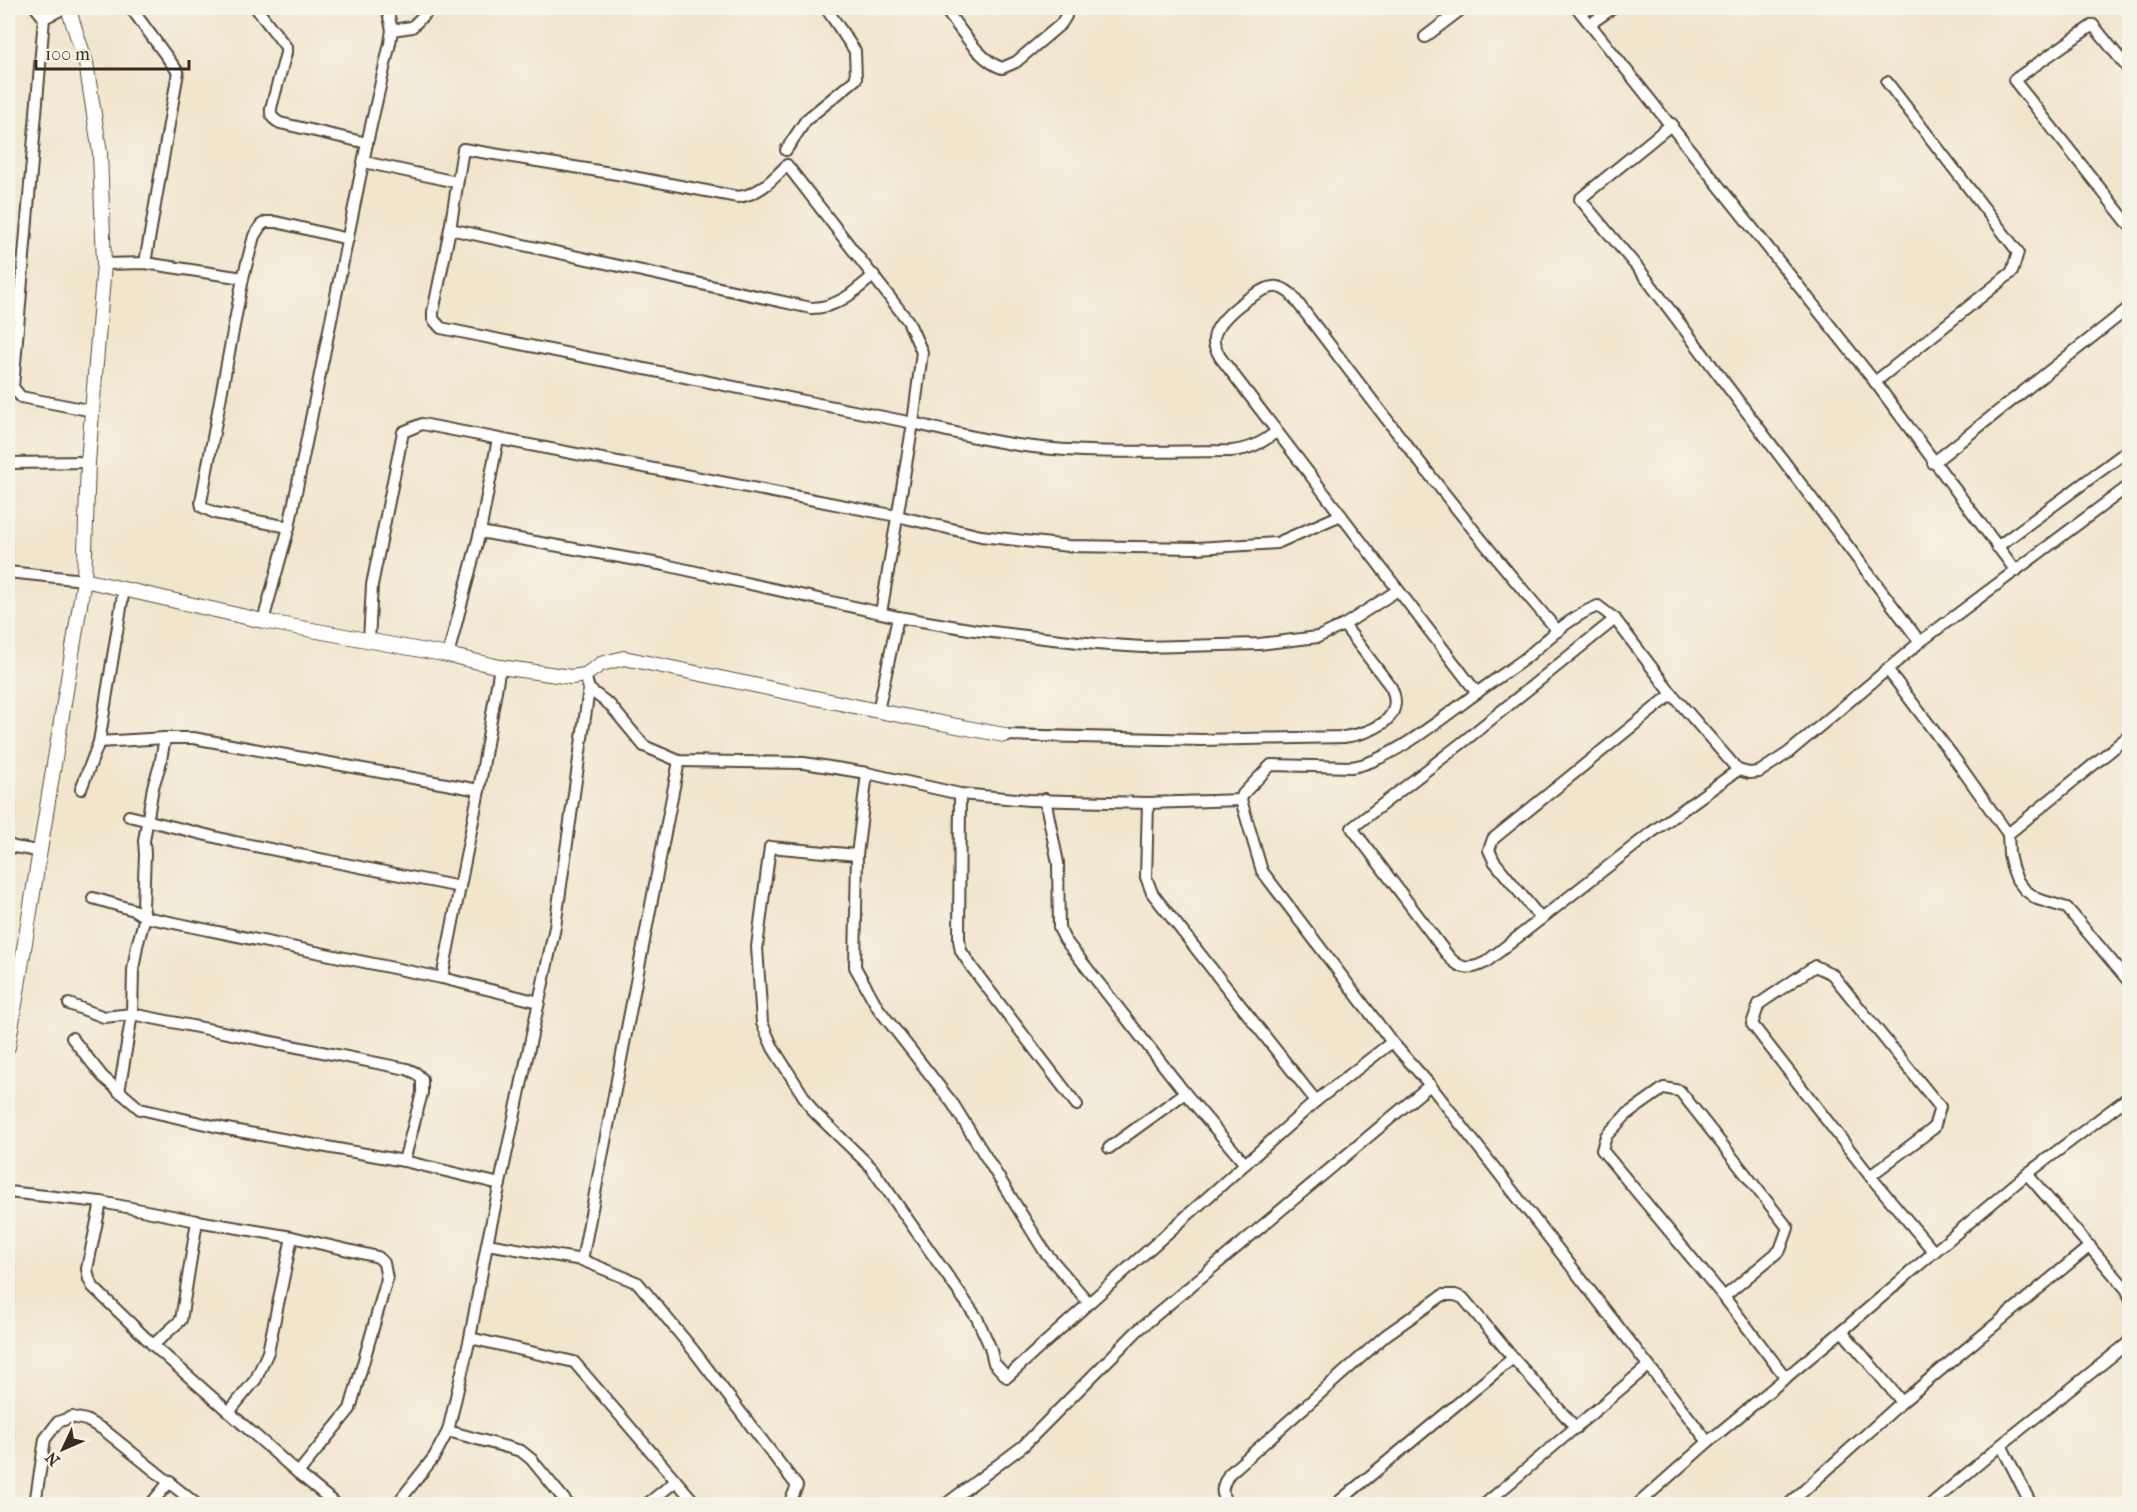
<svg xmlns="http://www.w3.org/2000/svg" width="2137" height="1512" font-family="'IM FELL French Canon',serif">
	<rect width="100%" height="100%" fill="#f7f3e8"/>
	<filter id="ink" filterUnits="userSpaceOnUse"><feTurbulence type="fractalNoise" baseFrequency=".0167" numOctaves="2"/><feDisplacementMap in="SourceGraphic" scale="12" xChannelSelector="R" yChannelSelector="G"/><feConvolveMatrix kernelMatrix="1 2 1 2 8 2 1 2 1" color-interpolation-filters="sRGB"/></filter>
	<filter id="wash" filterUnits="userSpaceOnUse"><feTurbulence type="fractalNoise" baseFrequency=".008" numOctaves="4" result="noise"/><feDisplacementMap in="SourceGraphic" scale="24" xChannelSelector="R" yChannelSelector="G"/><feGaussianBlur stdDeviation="1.35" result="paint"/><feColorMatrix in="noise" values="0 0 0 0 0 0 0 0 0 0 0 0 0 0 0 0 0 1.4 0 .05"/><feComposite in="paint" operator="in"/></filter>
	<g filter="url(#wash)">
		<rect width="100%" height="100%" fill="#f1e5cc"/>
	</g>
	<g filter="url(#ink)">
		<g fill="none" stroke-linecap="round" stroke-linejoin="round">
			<!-- minor casing -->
			<g stroke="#564638" stroke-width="14">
				<g id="minor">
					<path d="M36,8L44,18"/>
					<path d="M65,8L44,18L13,387L21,397L93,411"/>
					<path d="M131,8L178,72L145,263"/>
					<path d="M256,8L286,47V53L271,108C270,116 273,119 280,123L367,143"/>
					<path d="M944,8C959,26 979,61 1002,68L1016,62L1061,24L1066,16L1065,8"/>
					<path d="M1577,8L1875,382L2016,571"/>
					<path d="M1590,24L1613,8"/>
					<path d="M392,30L412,27L431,8"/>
					<path d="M1425,37L1463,8"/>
					<path d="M2130,71L2093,25L2014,80L2130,226"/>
					<path d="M1672,124L1580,199L1642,273L1920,642"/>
					<path d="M786,150L806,120L856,79L855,51L826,8"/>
					<path d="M364,162L456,182"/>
					<path d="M450,229L811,308C838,308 854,292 874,275"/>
					<path d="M104,264L145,263L243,278"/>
					<path d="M1875,382L2012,272L2018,252L1887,82"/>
					<path d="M8,463L88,462"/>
					<path d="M1933,463L2130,307"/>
					<path d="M289,527L215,513L202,507L201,502L243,278L254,236L261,225L266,222H276L348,239"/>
					<path d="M480,532L665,565L881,613"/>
					<path d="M1997,547L2130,449"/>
					<path d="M8,572L84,580"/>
					<path d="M898,617L975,630L1096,644L1143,647L1259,644L1318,637L1344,625L1398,590"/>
					<path d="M1615,619L1463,742L1352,828L1449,957C1461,970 1471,970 1486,962L1652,832L1738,770"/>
					<path d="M263,621L289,527L367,143L390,43L392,30L387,8"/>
					<path d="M369,641L372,585L403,432L422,424L897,516L981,536L1069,546L1197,548L1277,543L1341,515"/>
					<path d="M448,655L480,532L498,439"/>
					<path d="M1887,669L1952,755L2008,834L2009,854L2012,867L2017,880L2025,890L2037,899L2067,908L2130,983"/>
					<path d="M589,689L610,705L644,746L679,761L804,763L867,773L960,794L1029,800L1148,803L1241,800"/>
					<path d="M1477,693L1220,357C1217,351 1213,346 1214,339C1215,320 1256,289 1273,287C1280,286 1286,290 1291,294C1378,408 1464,523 1558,631"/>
					<path d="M878,711L898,617L881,613L913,423L922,352L908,321L787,165C772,180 760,194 738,197L617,174L463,149L450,229L433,312V319L441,328L913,423C950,432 987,441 1025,446C1093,455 1164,451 1232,451C1250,449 1262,443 1276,432"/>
					<path d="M1004,735L1201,740L1344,737C1370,733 1407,720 1391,687L1344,625"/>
					<path d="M99,742L165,738H193L479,790"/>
					<path d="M867,773L857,855L855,967L878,1008L953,1104L1045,1252L1089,1303L1245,1164"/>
					<path d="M81,789L99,742L124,589"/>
					<path d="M960,794L959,940L961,951L973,969L1077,1105"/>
					<path d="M1045,799L1058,863L1059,928L1065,940L1185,1093L1245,1164L1316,1101"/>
					<path d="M1148,803L1146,877L1152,893L1316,1101L1392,1042"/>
					<path d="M129,816L235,842L460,887"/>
					<path d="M2008,834L2130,735"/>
					<path d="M8,844L14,847L38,851"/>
					<path d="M857,855L770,847L757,947L762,1023L773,1048L813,1111L871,1167L977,1318L990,1347L994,1363L1007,1377L1089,1303"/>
					<path d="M93,898L134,910L145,917L442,978L539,1002"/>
					<path d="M1541,919L1494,861L1489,850L1493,839L1672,694"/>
					<path d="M442,978L479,790L500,667"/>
					<path d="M69,1004L104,1017L132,1014L407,1069L416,1073L422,1079V1093L404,1161"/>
					<path d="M72,1038L103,1077L140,1109L227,1129L404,1161L500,1184"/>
					<path d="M119,1092L132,1014L133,970L137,946L145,917L143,906L145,854L144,841L153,787L160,765L165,738"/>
					<path d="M1109,1148L1185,1093"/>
					<path d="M2027,1174L2127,1290L2130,1298"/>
					<path d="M1870,1176L1934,1128L1940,1107L1832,974L1815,966L1759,1004L1752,1024L1870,1176L1934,1252"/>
					<path d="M8,1192L101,1202L197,1221L292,1237L378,1257L384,1263L387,1279L350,1409L298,1473"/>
					<path d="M101,1202L87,1269L89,1279L93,1287L153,1345L298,1473L336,1504"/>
					<path d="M487,1244L582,1260L638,1283L694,1351L797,1486L790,1502L787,1504"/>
					<path d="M582,1260L679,761"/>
					<path d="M1724,1297L1780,1250L1788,1228L1680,1091L1664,1088L1626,1115L1606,1136L1602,1150L1724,1297L1786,1378"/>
					<path d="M1842,1331L1902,1402"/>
					<path d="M470,1338L574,1362L696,1504"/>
					<path d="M153,1345L181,1320L197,1221"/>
					<path d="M229,1412L256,1379L268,1352L292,1237"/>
					<path d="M448,1431L521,1451L531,1459L568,1504"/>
					<path d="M1708,1442L1430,1085L1392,1042L1262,871L1241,800L1243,794L1271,765L1352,767C1391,761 1445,716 1478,692C1494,680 1511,669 1527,657C1549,638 1571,616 1598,606L1615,619L1672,694L1738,770L1749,773L1759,772L1788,753L1920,642L2130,485"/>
					<path d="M2001,1445L2031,1504"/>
					<path d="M35,1504L45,1439L58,1422L72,1417L86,1420L104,1430L196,1504"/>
					<path d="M151,1504L170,1481"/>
					<path d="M397,1504L434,1457L448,1431L470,1338L487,1244L555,927L589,689L585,675"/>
					<path d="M647,1504L676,1481"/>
					<path d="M946,1504L1023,1446L1137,1331L1430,1085"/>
					<path d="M1227,1504C1220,1492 1222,1486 1229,1474L1386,1335L1443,1295H1455L1463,1298L1513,1358"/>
					<path d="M1336,1504L1513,1358L1576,1428"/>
					<path d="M1485,1504L1648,1366"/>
					<path d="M1638,1504L1708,1442L1842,1331L1934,1252L2027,1174L2130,1096"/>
					<path d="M1789,1504L1902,1402L2090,1246"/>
					<path d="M1931,1504L2001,1445L2128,1343L2130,1338"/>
				</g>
			</g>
			<!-- tertiary casing -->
			<g stroke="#564638" stroke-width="16">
				<g id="tertiary">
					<path d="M84,580L263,621L448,655L500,667L571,677L585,675L601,664L624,658L878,711L1004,735"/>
					<path d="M8,1047L84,580L88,462L104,264L100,153L86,63L68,8"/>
				</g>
			</g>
			<!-- minor -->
			<use href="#minor" stroke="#fff" stroke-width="10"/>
			<!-- tertiary -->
			<use href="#tertiary" stroke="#fff" stroke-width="14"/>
		</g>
	</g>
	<!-- margin -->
	<rect width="2137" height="1512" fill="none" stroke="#f7f3e8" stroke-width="30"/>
	<!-- north arrow -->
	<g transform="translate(63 1449) rotate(226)" stroke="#f7f3e8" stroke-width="4.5" paint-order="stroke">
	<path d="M0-4.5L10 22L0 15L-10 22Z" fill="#3b2a1e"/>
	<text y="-9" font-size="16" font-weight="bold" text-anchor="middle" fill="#3b2a1e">N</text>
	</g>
	<!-- scale -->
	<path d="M36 60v9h153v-9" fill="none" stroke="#3b2a1e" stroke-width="3"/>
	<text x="45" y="60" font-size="18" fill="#3b2a1e" stroke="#f7f3e8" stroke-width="4.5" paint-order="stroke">100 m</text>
</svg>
